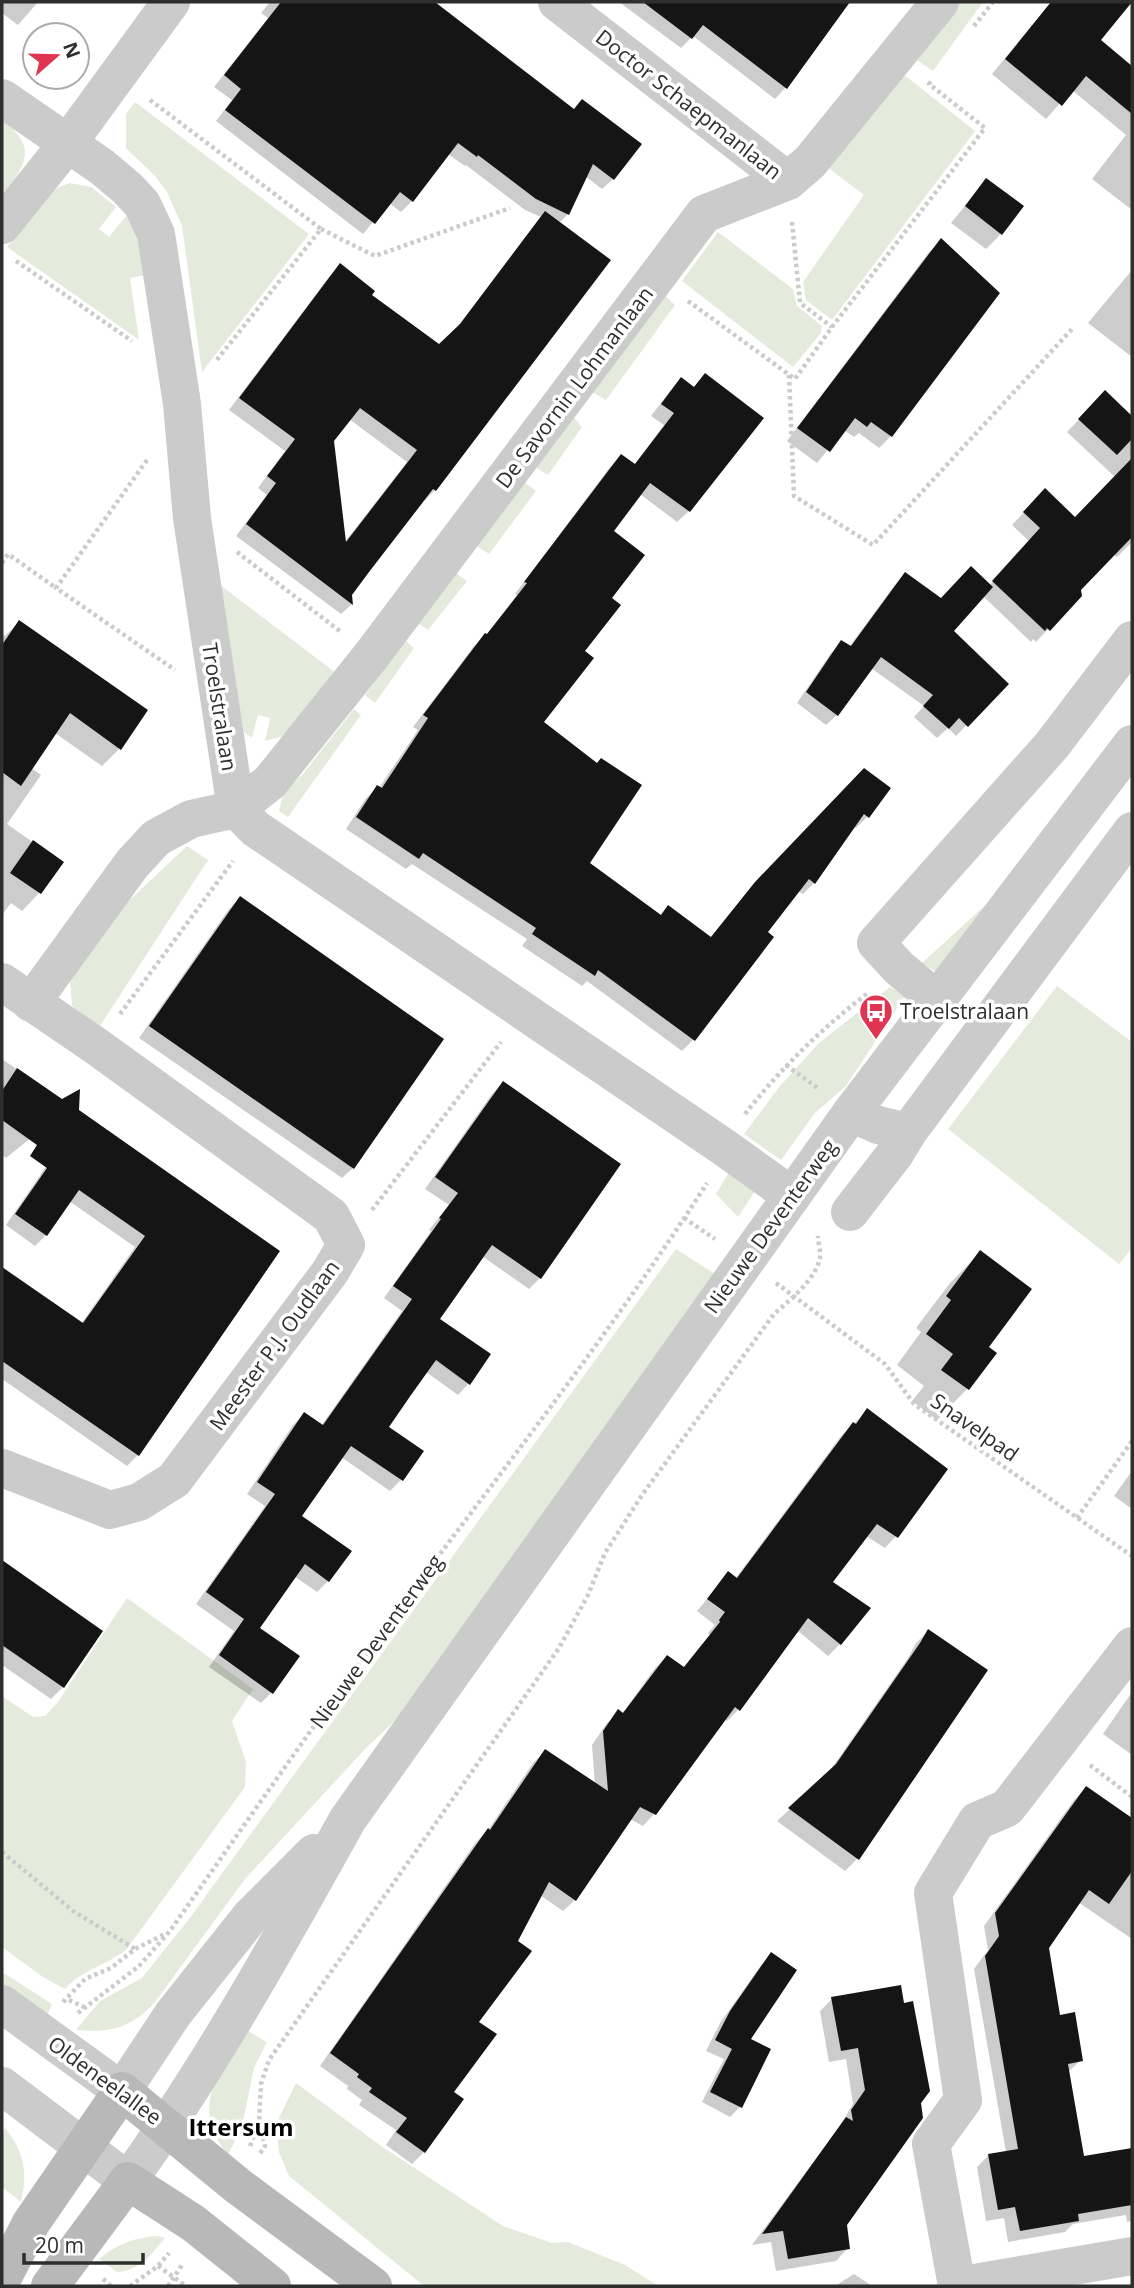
<svg xmlns="http://www.w3.org/2000/svg" width="1134" height="2288" font-family="'Open Sans',sans-serif">
	<rect width="100%" height="100%" fill="#fff"/>
	<!-- green -->
	<g fill="#e5ebdc">
		<path d="M959,2H983L933,71L914,58Z"/>
		<path d="M903,74L975,131L832,320L806,300L803,282L864,195L826,166Z"/>
		<path d="M135,102L309,234L202,372L182,226L167,192L155,176L126,148V114Z"/>
		<path d="M3,121C39,148 25,166 2,195V124Z"/>
		<path d="M70,183L91,187L116,207L99,229L109,237L126,216L136,230L146,275L130,278L139,340L7,247L49,194L54,189Z"/>
		<path d="M718,232L793,289L797,306L822,326L821,333L793,367L682,281Z"/>
		<path d="M664,295L675,305L606,400L592,392Z"/>
		<path d="M572,415L582,427L548,475L533,466Z"/>
		<path d="M524,482L536,491L489,554L472,543Z"/>
		<path d="M454,572L467,581L428,630L416,622Z"/>
		<path d="M215,581L336,673L287,735L265,741L270,718L258,715L252,738L244,732Z"/>
		<path d="M406,641L414,648L375,703L365,695Z"/>
		<path d="M354,709L361,715L288,817L279,811L284,791L303,774Z"/>
		<path d="M187,846L208,860L98,1029L78,1014L72,1005L70,981L117,912Z"/>
		<path d="M991,900L936,972L922,963Z"/>
		<path d="M1057,986L1132,1042V1248L1119,1264L948,1129Z"/>
		<path d="M890,987L905,996L846,1086L815,1113L781,1160L744,1134L780,1086L819,1043Z"/>
		<path d="M732,1167L758,1187L738,1217L716,1194Z"/>
		<path d="M676,1249L715,1274L404,1712L366,1748L245,1879L155,2002C132,2028 110,2033 76,2030L100,2001L142,1978L189,1919Z"/>
		<path d="M127,1598L253,1689L232,1721L246,1762L245,1787L126,1950C107,1965 81,1970 65,1989L43,1977L2,1947V1696L33,1717L45,1716L58,1702Z"/>
		<path d="M2,1972L52,2004L45,2020L2,1987Z"/>
		<path d="M243,2028L267,2042L254,2068L242,2126L228,2155C189,2109 219,2073 243,2028Z"/>
		<path d="M296,2083L381,2146L503,2226L552,2243L568,2242L625,2265L658,2286H424L289,2176L279,2152L276,2124Z"/>
		<path d="M5,2128C24,2151 28,2173 21,2202L2,2187V2133Z"/>
		<path d="M159,2236L165,2238C151,2254 140,2271 117,2272L99,2259C117,2244 135,2237 159,2236Z"/>
	</g>
	<!-- shadow -->
	<g fill="#0003" fill-rule="evenodd">
		<path d="M2,2H38L18,25L2,13Z"/>
		<path d="M270,2H432L573,110L613,179L602,189L585,176L568,214L559,223L435,490L424,501L351,595L352,604L341,614L236,536L267,495L258,488L285,451L229,410L329,277L340,266L369,296L439,346L452,334L541,217L525,210L466,165L465,166L448,154L412,201L401,212L389,203L363,234L216,121L232,100L214,87L268,18L261,13ZM349,419L407,462L344,543L332,441Z"/>
		<path d="M619,2H743L766,19L780,2H848L785,88L775,99L693,36L681,48Z"/>
		<path d="M1051,2H1132V6L1129,3L1098,40L1132,68V210L1092,179L1126,135L1072,90L1046,119L992,74Z"/>
		<path d="M986,180L1021,206L998,237L986,249L951,223Z"/>
		<path d="M941,241L891,436L879,448L859,433L854,437L844,430L817,463L787,441L929,252Z"/>
		<path d="M1132,270V357L1088,323Z"/>
		<path d="M705,375L761,418L689,511L677,522L640,494L612,531L609,598L542,723L588,864L659,916L668,907L710,938L744,896L864,770L867,817L856,828L854,826L814,883L803,894L798,891L765,933L771,937L693,1040L682,1051L587,981L582,986L522,946L527,939L412,864L406,869L346,829L366,798L378,787L379,788L418,730L413,727L474,646L486,635L517,595L515,594L610,467L621,456L634,465L664,425L651,416L670,391L682,380L693,388Z"/>
		<path d="M1105,392L1132,418V542L1117,557L1113,554L1080,589V595L1036,642L1033,639L1031,642L983,596L952,631L1006,684L956,736L948,728L937,738L914,717L924,706L871,668L837,715L826,725L797,703L831,653L842,642L849,647L895,585L905,574L941,600L989,586L1029,541L1012,525L1045,490L1075,519L1115,477L1067,432Z"/>
		<path d="M19,622L119,749L102,766L55,733L31,768L41,775L7,824L61,862L39,893L22,911L11,903L2,915V634L5,636Z"/>
		<path d="M240,898L353,1168L342,1178L139,1038L229,909Z"/>
		<path d="M2,1059L70,1106L6,1158L2,1155Z"/>
		<path d="M503,1083L540,1278L529,1289L482,1256L437,1320L469,1383L458,1395L426,1372L387,1428L421,1451L401,1480L390,1491L341,1457L300,1516L328,1581L317,1592L294,1576L257,1628L272,1692L261,1703L209,1667L234,1631L196,1604L265,1506L247,1494L293,1425L304,1414L321,1426L402,1311L384,1298L431,1231L429,1230L449,1205L425,1189L492,1094Z"/>
		<path d="M73,1127L278,1252L138,1455L127,1466L2,1379V1269L81,1324L135,1247L69,1201L46,1235L35,1246L6,1225Z"/>
		<path d="M980,1253L986,1348L994,1354L967,1389L937,1420L912,1401L924,1386L897,1365L921,1332L916,1328L950,1283Z"/>
		<path d="M867,1411L896,1536L885,1548L866,1536L831,1583L840,1644L828,1656L797,1630L738,1710L727,1721L724,1719L654,1814L643,1826L630,1819L575,1900L563,1911L540,1895L477,2022L451,2093L424,2152L412,2164L386,2145L396,2130L359,2105L362,2100L347,2089L348,2086L320,2066L476,1842L488,1830L533,1763L545,1751L595,1785L592,1745L607,1723L619,1712L622,1714L655,1668L667,1657L683,1668L710,1635L708,1633L715,1625L697,1611L728,1574L735,1579L841,1436Z"/>
		<path d="M1132,1471V1509L1114,1496Z"/>
		<path d="M2,1561L101,1632L63,1687L51,1699L2,1665Z"/>
		<path d="M928,1631L986,1671L857,1859L845,1871L777,1821L827,1775L908,1658L916,1643Z"/>
		<path d="M1132,1692V1755L1103,1734Z"/>
		<path d="M1086,1788L1132,1820V1827L1122,1841L1132,1848V1939L1078,1902L1047,1947L1058,2017L1081,2060L1068,2072L1082,2158L1132,2150V2221L1127,2222L1126,2215L1073,2224L1065,2232L1008,2242L1004,2218L986,2221L977,2167L989,2155L1006,2152L974,1969L988,1950L984,1926L1074,1800Z"/>
		<path d="M772,1954L748,2039L740,2107L730,2117L702,2102L724,2059L706,2051L720,2023L762,1964Z"/>
		<path d="M832,1999L903,2005L845,2225L848,2248L836,2261L776,2271L771,2242L752,2245L840,2126L853,2104L846,2059L829,2062L820,2011Z"/>
		<path d="M854,2274L872,2286H835Z"/>
	</g>
	<!-- building -->
	<g fill="#151515" fill-rule="evenodd">
		<path d="M281,2H435L574,109L582,99L642,144L614,180L593,164L569,215L536,199L478,155L477,157L458,143L413,202L400,192L375,224L225,110L241,89L224,75Z"/>
		<path d="M643,2H850L787,89L703,25L692,39Z"/>
		<path d="M1051,2H1132L1101,40L1132,66V114L1086,76L1062,106L1005,59Z"/>
		<path d="M986,178L1024,206L1002,235L965,206Z"/>
		<path d="M545,211L611,260L436,491L433,489L369,572L352,595L353,605L246,524L276,483L267,476L295,439L239,398L340,263L375,291L372,295L439,344L460,324ZM360,408L417,450L346,542L334,441Z"/>
		<path d="M941,238L1000,293L892,437L871,422L867,427L855,418L830,452L797,428Z"/>
		<path d="M705,373L764,418L690,512L650,483L614,531L645,555L612,598L621,605L585,651L594,658L544,722L597,763L601,758L642,785L590,863L661,915L668,905L711,937L755,882L864,768L891,788L869,818L864,814L815,884L809,879L768,932L774,937L695,1041L598,970L595,976L532,934L536,928L423,853L419,859L356,817L377,785L382,788L428,718L423,715L485,633L487,634L527,583L524,582L621,454L635,464L674,413L661,404L681,377L694,387Z"/>
		<path d="M1105,390L1132,416V439L1117,455L1078,419Z"/>
		<path d="M1132,458V537L1081,590L1082,596L1050,631L1047,628L1045,631L992,581L1040,528L1023,512L1045,488L1075,517Z"/>
		<path d="M971,566L993,587L954,631L1009,684L968,727L959,718L949,729L923,706L933,695L881,657L838,716L806,692L841,640L851,646L905,572L941,598Z"/>
		<path d="M19,620L148,710L121,750L70,713L21,786L2,772V645Z"/>
		<path d="M33,840L64,862L41,894L10,873Z"/>
		<path d="M240,896L444,1039L354,1169L149,1026Z"/>
		<path d="M17,1068L62,1099L80,1089L79,1110L280,1251L139,1456L2,1361V1267L83,1323L145,1236L79,1190L47,1236L15,1214L47,1168L30,1156L37,1145L2,1120V1091Z"/>
		<path d="M503,1081L621,1164L541,1279L492,1245L440,1319L491,1354L470,1385L436,1360L411,1395L389,1427L424,1451L403,1481L351,1446L302,1516L352,1551L329,1582L305,1564L260,1628L300,1656L273,1694L219,1655L244,1619L206,1592L275,1494L257,1482L304,1412L323,1425L412,1299L393,1286L441,1219L439,1218L458,1193L435,1177Z"/>
		<path d="M980,1250L1032,1289L989,1347L997,1353L969,1390L941,1370L953,1354L926,1334L951,1300L946,1296Z"/>
		<path d="M867,1408L948,1469L898,1538L877,1524L833,1582L871,1608L841,1645L808,1618L740,1711L735,1707L656,1815L640,1807L576,1901L549,1882L518,1941L532,1951L479,2022L497,2034L454,2092L464,2099L425,2153L396,2132L407,2118L369,2092L372,2088L357,2077L359,2074L330,2053L488,1828L490,1830L545,1749L608,1791L603,1731L618,1709L623,1713L667,1655L684,1667L720,1622L719,1620L725,1612L707,1599L728,1571L737,1578L853,1422L856,1424Z"/>
		<path d="M2,1560L103,1631L64,1688L2,1645Z"/>
		<path d="M928,1629L988,1670L859,1860L788,1808L836,1764L920,1643Z"/>
		<path d="M1086,1786L1132,1818V1871L1109,1904L1089,1890L1049,1948L1060,2015L1075,2012L1083,2061L1068,2064L1084,2156L1132,2148V2205L1078,2214L1079,2221L1020,2231L1015,2207L998,2210L988,2154L1018,2149L985,1956L999,1936L995,1913Z"/>
		<path d="M771,1952L797,1970L751,2039L771,2049L742,2108L710,2092L732,2049L715,2040L730,2011Z"/>
		<path d="M901,1985L904,2003L913,2001L930,2091L921,2103L923,2118L847,2225L850,2249L788,2259L783,2231L762,2234L846,2117L853,2121L851,2110L865,2090L858,2048L841,2051L831,1997Z"/>
	</g>
	<g fill="none" stroke-linecap="round" stroke-linejoin="round">
		<!-- path -->
		<g stroke="#cbcbcb" stroke-width="4.5" stroke-dasharray="3.5 3.5" stroke-linecap="butt">
			<path d="M974,26L993,2"/>
			<path d="M150,100L321,229L216,361"/>
			<path d="M792,222L800,303L832,327"/>
			<path d="M321,229L375,256L510,208"/>
			<path d="M16,261L132,341"/>
			<path d="M688,301L795,379L832,327L985,128L929,84L932,80"/>
			<path d="M789,375L794,496L873,545L1073,328"/>
			<path d="M147,460L56,588L175,670"/>
			<path d="M237,552L341,632"/>
			<path d="M2,563L8,554L56,588"/>
			<path d="M120,1014L233,861"/>
			<path d="M786,1065L819,1089"/>
			<path d="M745,1114C781,1068 821,1029 868,993"/>
			<path d="M372,1210L501,1042"/>
			<path d="M684,1218L715,1239"/>
			<path d="M776,1283L885,1364L914,1404L1132,1556"/>
			<path d="M1077,1518L1132,1441"/>
			<path d="M1090,1765L1132,1797"/>
			<path d="M2,1852L73,1911L135,1949"/>
			<path d="M69,2000L84,2007"/>
			<path d="M63,2002L85,1979L111,1968L135,1949L165,1934"/>
			<path d="M78,2013L139,1966L170,1931C252,1814 333,1697 419,1582C517,1451 619,1321 707,1183"/>
			<path d="M259,2124L265,2146L259,2155"/>
			<path d="M250,2146L259,2123L261,2084L269,2060L559,1648L588,1595L605,1553L642,1495L774,1314C789,1301 816,1279 820,1258C821,1251 818,1243 818,1236"/>
			<path d="M158,2266L186,2286"/>
			<path d="M103,2279L111,2286"/>
			<path d="M130,2286L158,2266L169,2253"/>
			<path d="M168,2286L182,2265"/>
		</g>
		<!-- minor -->
		<g stroke="#cbcbcb" stroke-width="38">
			<path d="M557,2L788,181"/>
			<path d="M2,98L102,167L127,188L142,204L156,234L182,404L192,518L236,809L256,829L725,1148L792,1196"/>
			<path d="M2,225L68,143L171,2"/>
			<path d="M2,982L96,1046L331,1216L346,1245L330,1272L174,1480L139,1502L110,1510L2,1468"/>
			<path d="M936,999L899,968L876,943L1052,745L1132,640"/>
			<path d="M31,1003L132,864L156,838L191,819L236,809L270,782L371,656L704,214L788,181L810,162L940,2"/>
			<path d="M851,1113L878,1125L908,1132L1132,831"/>
			<path d="M850,1212L894,1155L908,1132"/>
			<path d="M1132,1646L1007,1808L977,1821L933,1893L963,2100L931,2144L957,2286L1132,2256"/>
		</g>
		<!-- tertiary -->
		<g stroke="#cbcbcb" stroke-width="38">
			<path d="M2,2004L122,2091L173,2014L250,1917L314,1853"/>
			<path d="M2,2086L128,2181C210,2067 279,1943 348,1819L851,1113L1132,744"/>
		</g>
		<!-- secondary -->
		<g stroke="#b8b8b8" stroke-width="38">
			<path d="M2,2279L31,2223L122,2091L238,2186L373,2286"/>
			<path d="M50,2286L128,2181L193,2223L272,2286"/>
		</g>
	</g>
	<!-- icons -->
	<defs>
		<g id="bus-pin" transform="scale(1.75)"><path d="M0 17L-7.5 6A9.5 9.5 0 1 1 7.5 6Z" fill="#df3552" stroke="#fff"/><path d="M-5-6H5V4H4V6H2V4H-2V6H-4V4H-5ZM-3.5-4V0h7V-4ZM-3.5 1.2v1.5H-2V1.2ZM2 1.2v1.5H3.5V1.2Z" fill="#fff"/></g>
	</defs>
	<g fill-rule="evenodd">
		<use href="#bus-pin" x="876" y="1011"/>
	</g>
	<g text-anchor="middle" dominant-baseline="central" stroke-width="7" stroke-linejoin="round" paint-order="stroke">
		<!-- street labels -->
		<g font-size="21" fill="#2e2e2e" stroke="#fff">
			<text transform="translate(689 104) rotate(38)">Doctor Schaepmanlaan</text>
			<text transform="translate(574 387) rotate(-53)">De Savornin Lohmanlaan</text>
			<text transform="translate(220 707) rotate(81)">Troelstralaan</text>
			<text transform="translate(770 1226) rotate(-54)">Nieuwe Deventerweg</text>
			<text transform="translate(274 1345) rotate(-54)">Meester P.J. Oudlaan</text>
			<text transform="translate(975 1427) rotate(35)">Snavelpad</text>
			<text transform="translate(376 1641) rotate(-54)">Nieuwe Deventerweg</text>
			<text transform="translate(105 2080) rotate(36)">Oldeneelallee</text>
		</g>
		<!-- poi labels -->
		<g font-size="21" fill="#2e2e2e" stroke="#fff" text-anchor="start">
			<text x="900" y="1011">Troelstralaan</text>
		</g>
		<!-- quarter labels -->
		<g font-size="24" font-weight="bold" fill="#000" stroke="#fff">
			<text x="241" y="2126">Ittersum</text>
		</g>
	</g>
	<!-- border -->
	<rect width="1134" height="2288" fill="none" stroke="#2e2e2e" stroke-width="7"/>
	<!-- north arrow -->
	<g transform="translate(56 56) rotate(70)"><circle r="33" fill="#ffffff" stroke="#ababab" stroke-width="2"/>
	<path d="M0-5L12 26L0 18L-12 26Z" fill="#df3552"/>
	<text y="-10" font-size="19" font-weight="bold" text-anchor="middle" fill="#2e2e2e">N</text>
	</g>
	<!-- scale -->
	<path d="M24 2253v10h119v-10" fill="none" stroke="#2e2e2e" stroke-width="3.5"/>
	<text x="35" y="2253" font-size="21" fill="#2e2e2e" stroke="#ffffff" stroke-width="5" paint-order="stroke">20 m</text>
</svg>
